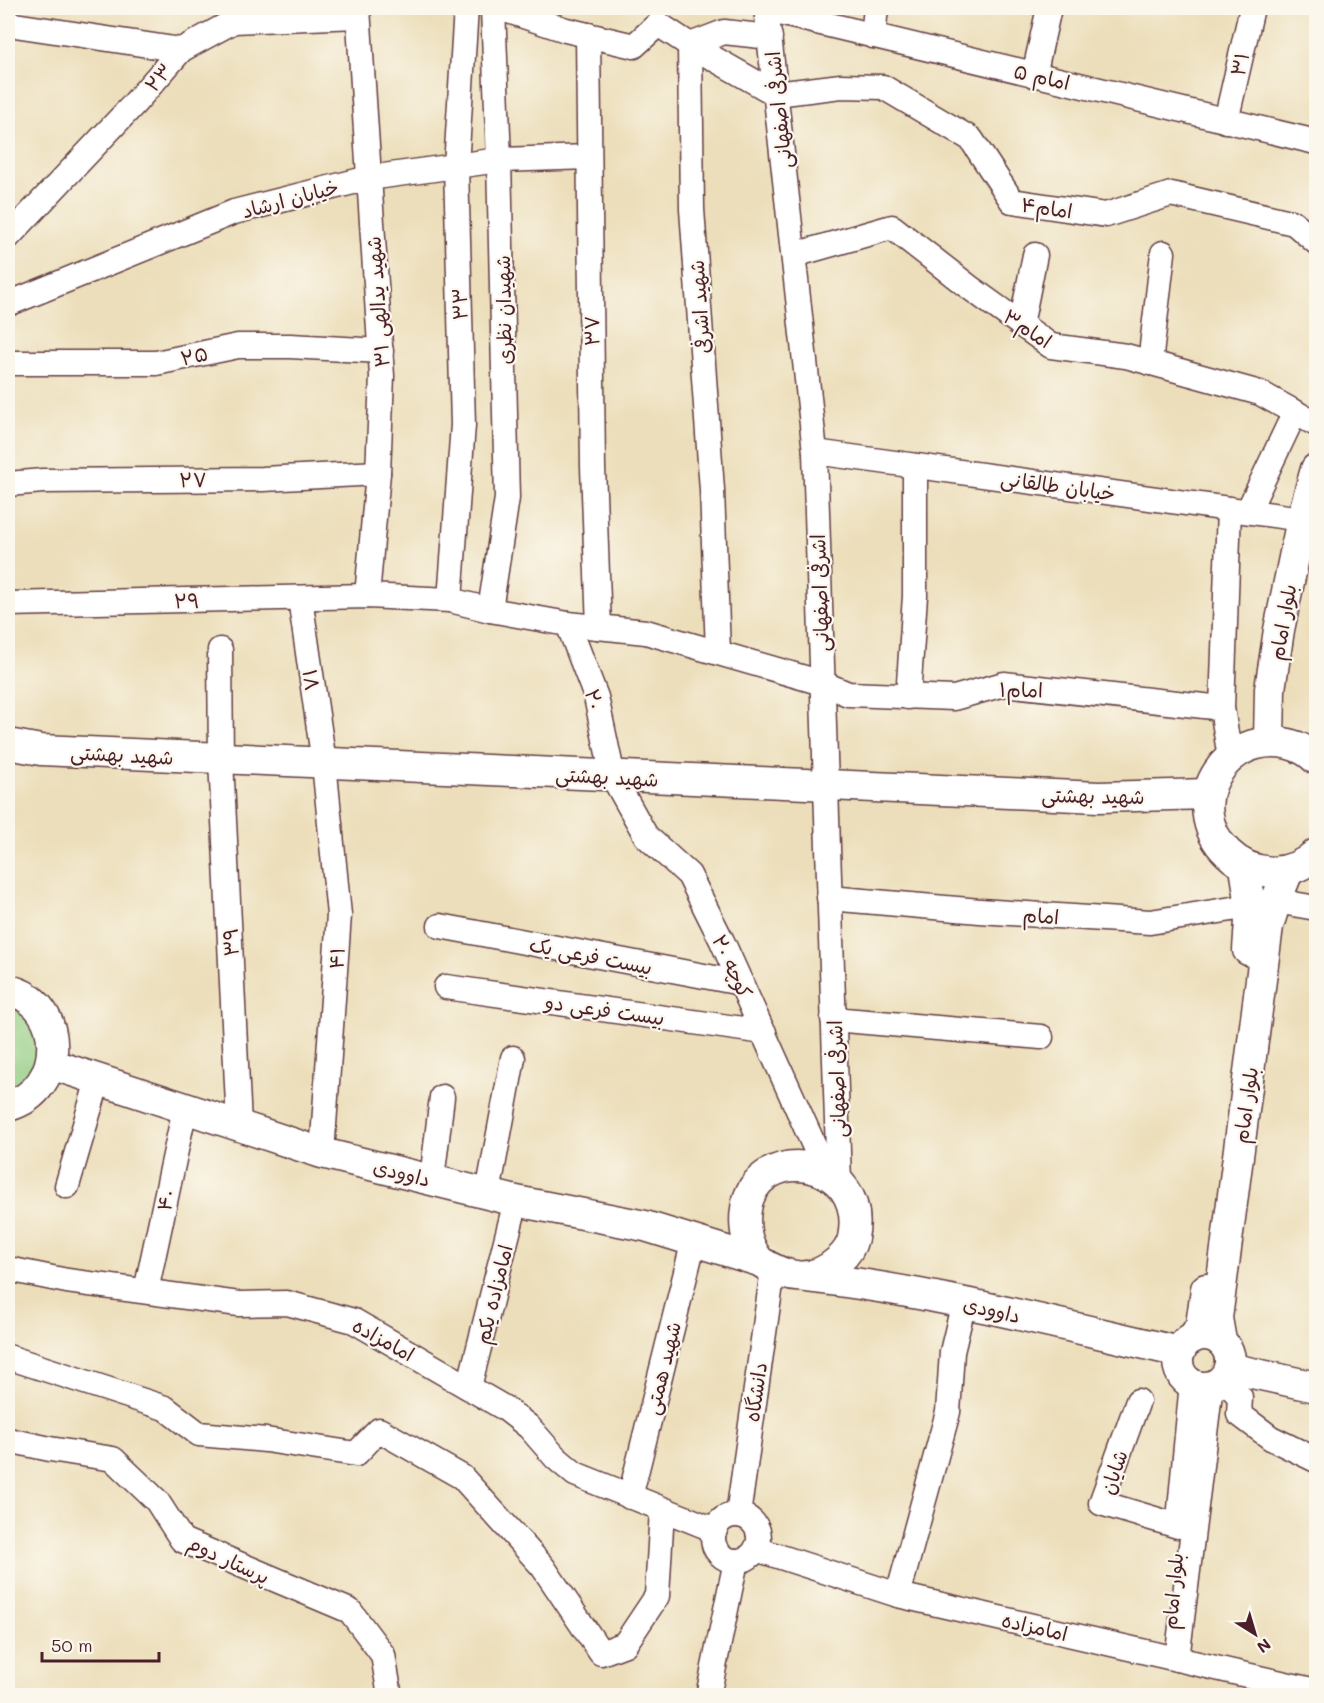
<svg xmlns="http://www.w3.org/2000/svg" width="1324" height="1703" font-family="Mali,'Playpen Sans Arabic',sans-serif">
	<rect width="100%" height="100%" fill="#fbf7ec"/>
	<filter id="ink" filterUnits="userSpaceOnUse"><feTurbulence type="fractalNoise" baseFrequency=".0167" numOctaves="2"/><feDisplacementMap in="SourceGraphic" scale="12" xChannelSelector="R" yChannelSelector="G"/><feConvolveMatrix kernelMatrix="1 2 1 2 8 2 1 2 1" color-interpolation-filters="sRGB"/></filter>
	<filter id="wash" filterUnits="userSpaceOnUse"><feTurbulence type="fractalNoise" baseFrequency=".008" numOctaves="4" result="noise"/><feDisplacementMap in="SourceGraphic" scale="24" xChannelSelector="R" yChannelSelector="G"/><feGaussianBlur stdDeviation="1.35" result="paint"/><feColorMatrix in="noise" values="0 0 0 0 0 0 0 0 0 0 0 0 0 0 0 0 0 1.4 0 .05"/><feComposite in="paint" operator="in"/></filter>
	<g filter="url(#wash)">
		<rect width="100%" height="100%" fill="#ecdeba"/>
		<!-- green -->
		<path fill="#8fcb80" stroke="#6c7556" stroke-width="1.5" d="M8,1004C23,1010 41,1028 42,1046C42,1063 23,1083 8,1087Z"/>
	</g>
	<g filter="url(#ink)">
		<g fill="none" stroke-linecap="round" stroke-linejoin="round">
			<!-- minor casing -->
			<g stroke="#623c40" stroke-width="27">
				<g id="minor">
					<path d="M358,8L382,376L378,473L367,596"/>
					<path d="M499,8L566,30L634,46L658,24L690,45L776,94L841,86L883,87L971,139L1012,201L1106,215L1171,194L1294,223L1316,242"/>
					<path d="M766,8L815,452L839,1182"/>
					<path d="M767,10L1316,142"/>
					<path d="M8,24L181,50"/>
					<path d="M588,35L593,467L599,627"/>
					<path d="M873,36L876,8"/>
					<path d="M1034,75L1049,8"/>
					<path d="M1226,121L1252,8"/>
					<path d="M8,237L133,105L181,50L234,21L358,16"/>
					<path d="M794,255L892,227L969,287L1051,346L1126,356L1260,393L1316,424"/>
					<path d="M8,304L234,212L369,178L499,160L589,157"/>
					<path d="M1021,325L1035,255"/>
					<path d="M8,363H156L238,346H290L381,351"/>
					<path d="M1150,363L1163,253"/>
					<path d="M815,452L1302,519"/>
					<path d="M8,484L43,481L263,479L378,473"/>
					<path d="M1229,509L1222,708L1230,758"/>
					<path d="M1248,511L1295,412"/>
					<path d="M300,598L324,763L339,915L322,1153"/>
					<path d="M450,600L463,425L456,166L466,8"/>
					<path d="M8,604L367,596L450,600L490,610L568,624L646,632L822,683L848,694L954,698L1004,684L1222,708"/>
					<path d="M490,610L507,498L499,160L493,8"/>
					<path d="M568,624L596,697L613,777L646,836L689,875L722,941L826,1172"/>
					<path d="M220,650L221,760L239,1125"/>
					<path d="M718,652L712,490L692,209L690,45L724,32L770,37"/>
					<path d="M908,697L915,596V466"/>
					<path d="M829,898L980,911L1150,922L1251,906"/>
					<path d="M1276,901L1316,908"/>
					<path d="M440,926L741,983"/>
					<path d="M446,987L764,1032"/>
					<path d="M833,1019L1041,1037"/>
					<path d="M432,1179L442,1097"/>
					<path d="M67,1186L98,1080"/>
					<path d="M488,1193L513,1058"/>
					<path d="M8,1269L67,1281L239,1304L287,1303L354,1321L506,1409L529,1427L556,1458L575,1474L715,1530"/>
					<path d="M146,1291L185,1108"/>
					<path d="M8,1357L165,1408L199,1434L266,1440L356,1454L379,1430L462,1477L543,1567L601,1653L625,1644L657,1596L662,1510"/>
					<path d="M1223,1378L1240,1397L1239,1414L1271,1438L1316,1460"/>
					<path d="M469,1387L516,1201"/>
					<path d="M1138,1401L1101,1503L1178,1526"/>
					<path d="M8,1440L50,1449L113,1459L157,1501L182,1540L350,1611L383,1655L390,1696"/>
					<path d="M630,1497L694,1240"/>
					<path d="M1180,1509L1192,1383"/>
					<path d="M738,1515L773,1270"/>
					<circle cx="736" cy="1538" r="23"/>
					<path d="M756,1549L898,1595L1316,1691"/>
					<path d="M898,1595L948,1412L952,1352L964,1302"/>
					<path d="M1177,1659L1211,1385"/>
					<path d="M708,1696L736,1561"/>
				</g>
			</g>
			<!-- major casing -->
			<g stroke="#623c40" stroke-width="33">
				<g id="major">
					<path d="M1269,741L1270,689L1279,630L1302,519L1316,469"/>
					<path d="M8,744L41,750L1099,797L1208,794"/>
					<path d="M1316,759C1301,744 1278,739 1257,744C1244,747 1232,755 1223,765C1172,827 1256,908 1316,854"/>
					<path d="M1245,867L1251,906L1248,950"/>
					<path d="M8,990C67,1002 67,1090 8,1106"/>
					<path d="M51,1064L322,1153L516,1201L645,1226L759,1261C787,1279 812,1284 838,1261C845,1255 851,1247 853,1238C869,1156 756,1141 746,1209C743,1229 747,1245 759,1261"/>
					<path d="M807,1277C933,1291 1056,1324 1180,1352"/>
					<circle cx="1204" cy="1361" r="26"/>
					<path d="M1193,1338L1201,1325L1206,1289"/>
					<path d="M1221,1341L1217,1318L1268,926L1276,901L1288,871"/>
					<path d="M1229,1368L1316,1387"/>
				</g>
			</g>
			<!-- minor -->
			<use href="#minor" stroke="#fff" stroke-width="24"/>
			<!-- major -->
			<use href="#major" stroke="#fff" stroke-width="30"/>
		</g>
	</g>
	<g text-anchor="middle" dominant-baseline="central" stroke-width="4.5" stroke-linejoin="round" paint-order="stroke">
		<!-- street labels -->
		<g font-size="20" fill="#4a1f2b" stroke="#fbf7ec">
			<text transform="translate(1239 64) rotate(-77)">۳۱</text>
			<text transform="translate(1042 76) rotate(13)">امام ۵</text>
			<text transform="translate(158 77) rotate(-49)">۲۳</text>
			<text transform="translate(778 110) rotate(-96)">اشرفی اصفهانی</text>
			<text transform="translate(290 198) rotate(-15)">خیابان ارشاد</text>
			<text transform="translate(1047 207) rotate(8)">امام۴</text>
			<text transform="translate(377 302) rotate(-94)">۳۱ شهید یدالهی</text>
			<text transform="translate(459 304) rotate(-92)">۳۳</text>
			<text transform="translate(699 307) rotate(-94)">شهید اشرفی</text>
			<text transform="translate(503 310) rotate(-91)">شهیدان نظری</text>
			<text transform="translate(1028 328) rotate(33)">امام۳</text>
			<text transform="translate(591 331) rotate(-91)">۳۷</text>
			<text transform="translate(194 355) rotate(-12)">۲۵</text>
			<text transform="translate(193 479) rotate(-1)">۲۷</text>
			<text transform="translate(1058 485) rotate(8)">خیابان طالقانی</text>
			<text transform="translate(819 593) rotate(-92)">اشرفی اصفهانی</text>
			<text transform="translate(187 600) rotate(-1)">۲۹</text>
			<text transform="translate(1282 622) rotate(-80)">بلوار امام</text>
			<text transform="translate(312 680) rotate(82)">۱۸</text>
			<text transform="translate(1021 689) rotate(1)">امام۱</text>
			<text transform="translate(595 699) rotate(74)">۲۰</text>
			<text transform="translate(122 754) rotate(3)">شهید بهشتی</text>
			<text transform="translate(607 776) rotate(3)">شهید بهشتی</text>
			<text transform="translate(1093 795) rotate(1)">شهید بهشتی</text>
			<text transform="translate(1041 915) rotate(4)">امام</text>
			<text transform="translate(230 942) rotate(-93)">۳۹</text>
			<text transform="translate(591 955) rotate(11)">بیست فرعی یک</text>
			<text transform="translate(336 958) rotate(-86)">۴۱</text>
			<text transform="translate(733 966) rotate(65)">کوچه ۲۰</text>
			<text transform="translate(605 1009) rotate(8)">بیست فرعی دو</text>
			<text transform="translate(836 1079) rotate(-92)">اشرفی اصفهانی</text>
			<text transform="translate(1245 1105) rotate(-82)">بلوار امام</text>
			<text transform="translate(402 1172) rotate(14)">داوودی</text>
			<text transform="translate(165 1200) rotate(-78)">۴۰</text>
			<text transform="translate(493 1294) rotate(-76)">امامزاده یکم</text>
			<text transform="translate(992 1309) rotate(13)">داوودی</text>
			<text transform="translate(384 1339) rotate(29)">امامزاده</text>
			<text transform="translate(662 1368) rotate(-76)">شهید همتی</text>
			<text transform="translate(755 1392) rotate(-82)">دانشگاه</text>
			<text transform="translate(1113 1472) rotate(-71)">شایان</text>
			<text transform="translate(229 1559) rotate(25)">پرستار دوم</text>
			<text transform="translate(1172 1591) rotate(-85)">بلوار امام</text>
			<text transform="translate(1035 1626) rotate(13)">امامزاده</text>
		</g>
	</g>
	<!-- margin -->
	<rect width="1324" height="1703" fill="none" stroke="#fbf7ec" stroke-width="30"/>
	<!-- north arrow -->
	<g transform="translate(1255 1634) rotate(143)" stroke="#fbf7ec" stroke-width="4.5" paint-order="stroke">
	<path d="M0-4.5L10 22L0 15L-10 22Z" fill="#4a1f2b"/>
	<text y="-9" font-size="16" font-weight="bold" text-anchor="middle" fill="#4a1f2b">N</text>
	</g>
	<!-- scale -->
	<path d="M42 1652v9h117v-9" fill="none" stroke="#4a1f2b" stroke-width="3"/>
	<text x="51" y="1652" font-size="18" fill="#4a1f2b" stroke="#fbf7ec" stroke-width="4.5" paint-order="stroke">50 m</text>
</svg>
